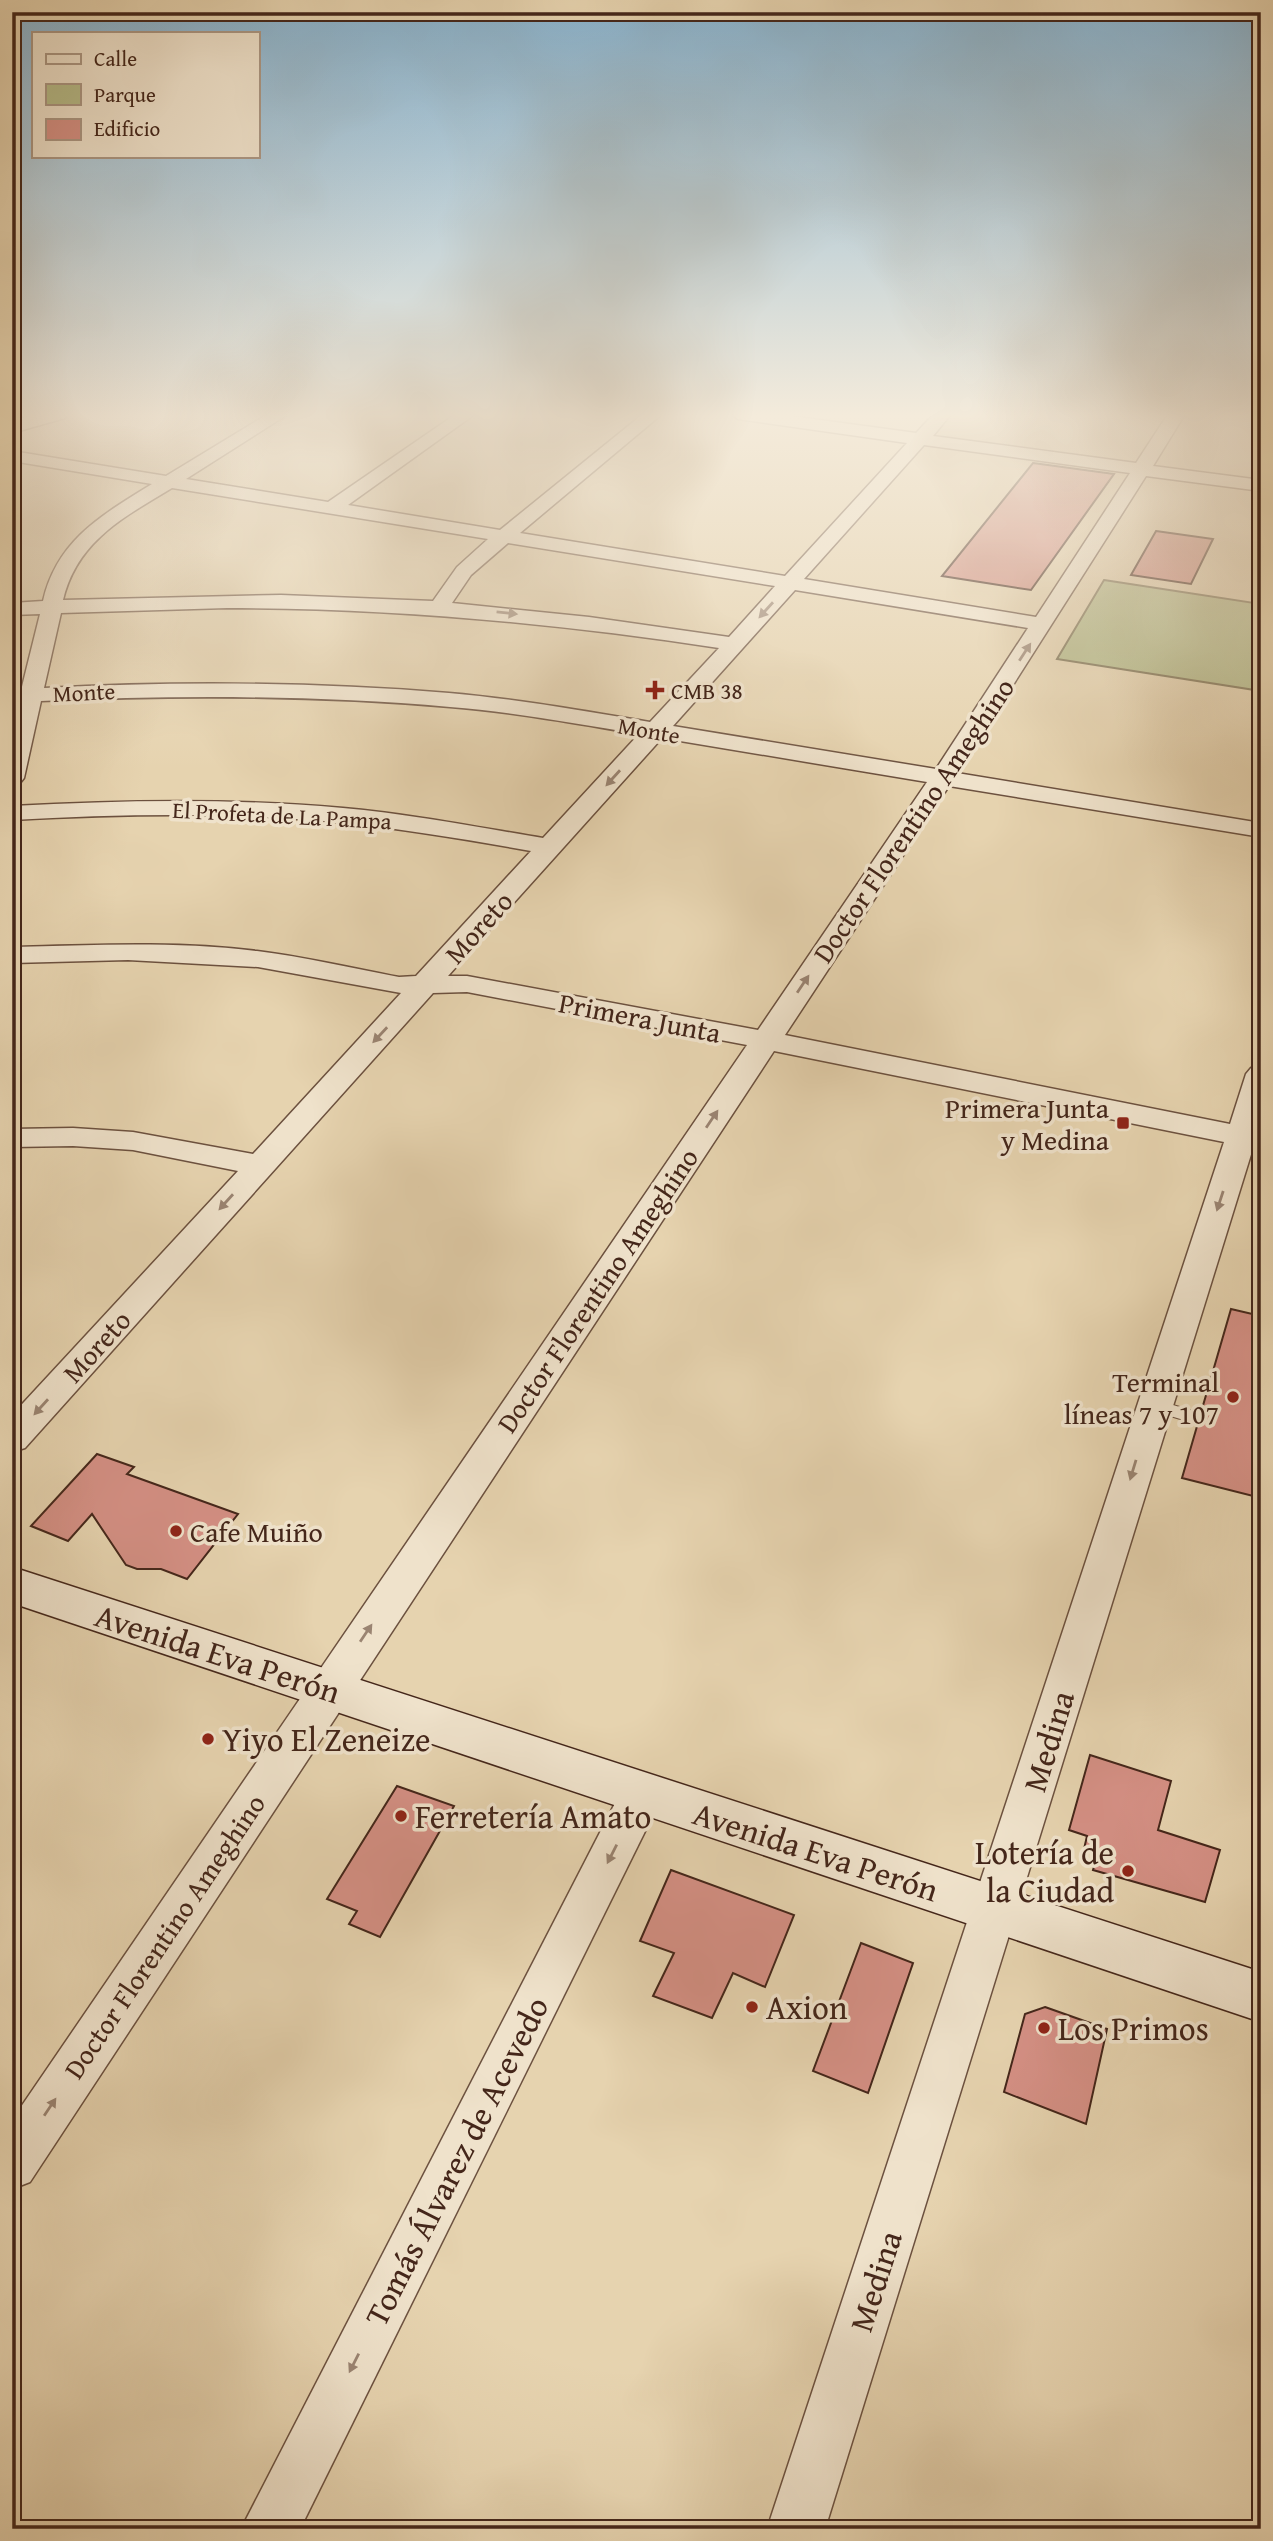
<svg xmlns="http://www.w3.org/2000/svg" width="1273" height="2541" font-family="'Gentium Book Plus',serif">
	<rect width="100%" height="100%" fill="#e6d3af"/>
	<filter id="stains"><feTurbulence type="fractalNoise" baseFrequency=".00286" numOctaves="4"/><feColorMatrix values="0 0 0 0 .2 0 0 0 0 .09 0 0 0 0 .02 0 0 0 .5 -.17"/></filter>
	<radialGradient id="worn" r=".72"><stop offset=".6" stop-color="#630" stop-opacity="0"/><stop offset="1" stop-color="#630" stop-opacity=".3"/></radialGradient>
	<!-- green -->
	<path fill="#b6bc8a" stroke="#7d7152" stroke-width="2" d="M1104,580L1261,604V691L1057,659Z"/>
	<!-- building -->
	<g fill="#d59085" stroke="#44261a" stroke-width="2">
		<path d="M1033,463L1114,474L1031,590L942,576Z"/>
		<path d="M1156,531L1213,539L1191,584L1131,575Z"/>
		<path d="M1231,1309L1261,1316V1498L1182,1478Z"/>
		<path d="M97,1454L134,1467L127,1474L238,1514L187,1579L161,1569H137L126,1565L92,1514L68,1541L31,1526Z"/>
		<path d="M1090,1755L1171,1781L1158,1830L1220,1850L1205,1902L1093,1870L1098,1854L1084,1849L1087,1836L1069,1830Z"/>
		<path d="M397,1786L454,1806L380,1937L349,1924L357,1911L327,1899Z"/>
		<path d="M671,1870L794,1915L765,1987L733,1973L712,2018L653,1996L674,1953L640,1941Z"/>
		<path d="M861,1943L913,1963L868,2093L813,2071Z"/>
		<path d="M1045,2007L1107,2029L1086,2124L1004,2092L1025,2014Z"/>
	</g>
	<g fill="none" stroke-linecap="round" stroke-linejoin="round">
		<!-- service casing -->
		<g stroke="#6c513f" stroke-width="2">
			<g id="service">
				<path d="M1261,469L1259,485L1252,487L1257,471Z"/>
				<path d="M1153,1399L1193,1411L1196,1415L1193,1419L1187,1421L1147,1409L1145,1405L1147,1401Z"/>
			</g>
		</g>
		<!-- minor casing -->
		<g stroke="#6c513f" stroke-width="3">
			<g id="minor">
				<path d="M268,414H288L186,479L328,502L456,414H475L348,505L500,530L643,414H662L520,533L785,576L907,443L738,419L730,414H776L916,433L934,414H951L933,436L1136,463L1168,414H1185L1153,466L1261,480V491L1146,476L957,773L1261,823V837L949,786L785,1035L1230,1124L1246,1074L1251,1068L1261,1065V1122L1258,1130L1261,1131V1149L1253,1148L825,2529H767L1224,1142L774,1051L30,2182L12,2189V2120L747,1045L467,992L433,993L25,1448L12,1452V1415L238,1171L133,1150L73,1146L12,1147V1129L73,1128L133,1132L253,1154L401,993L258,967L128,960L12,963V947C94,945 176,941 257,951C305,957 352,968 399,977L416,976L531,851C470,840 409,830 347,823C236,812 124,814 12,820V806C123,800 233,798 343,808C410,814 477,827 543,838L639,734C577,724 513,712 450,707C313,695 178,695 41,701L24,778L20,783L12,785V727L40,614L12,615V603L43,601C57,540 102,515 152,484L12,461V451L166,476ZM924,445L1130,473L1036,617L804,579ZM172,488L488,539L457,567L433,601L281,595L63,600C77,541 124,517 172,488ZM508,543L775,586L729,637L589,617L452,603L471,575ZM795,590L1028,628L936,769L673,726ZM227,608C392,608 555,623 719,648L650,722C584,711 517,699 449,693C314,682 179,681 44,688L61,613ZM662,738L927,782L758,1030L467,976H448Z"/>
				<path d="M642,1775L657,1780L664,1793L300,2529H241L627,1780Z"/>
			</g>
		</g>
		<!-- secondary casing -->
		<g stroke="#44261a" stroke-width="3">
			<g id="secondary">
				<path d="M36,414H68L65,418L12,433V421Z"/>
				<path d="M12,1567L1261,1972V2022L12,1603Z"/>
			</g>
		</g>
		<!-- service -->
		<use href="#service" fill="#efe2cb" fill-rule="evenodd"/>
		<!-- minor -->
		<use href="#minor" fill="#efe2cb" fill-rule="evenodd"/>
		<!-- secondary -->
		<use href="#secondary" fill="#efe2cb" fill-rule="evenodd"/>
	</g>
	<!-- one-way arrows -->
	<defs><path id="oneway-solid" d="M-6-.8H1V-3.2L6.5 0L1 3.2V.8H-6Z" transform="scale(1.75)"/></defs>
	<g fill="#9a8472">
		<use href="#oneway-solid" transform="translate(766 610) rotate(132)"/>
		<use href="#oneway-solid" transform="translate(507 613) rotate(6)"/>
		<use href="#oneway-solid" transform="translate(1025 652) rotate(-57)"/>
		<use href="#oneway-solid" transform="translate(613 778) rotate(132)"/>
		<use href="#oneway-solid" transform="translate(803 984) rotate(-56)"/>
		<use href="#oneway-solid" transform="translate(380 1035) rotate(133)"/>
		<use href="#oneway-solid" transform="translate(712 1119) rotate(-56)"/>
		<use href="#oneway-solid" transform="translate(1220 1201) rotate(108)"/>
		<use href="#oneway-solid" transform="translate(226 1202) rotate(132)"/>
		<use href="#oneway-solid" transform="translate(41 1407) rotate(132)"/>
		<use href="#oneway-solid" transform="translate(1133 1470) rotate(107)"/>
		<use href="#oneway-solid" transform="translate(366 1633) rotate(-56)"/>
		<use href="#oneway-solid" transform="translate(612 1854) rotate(117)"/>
		<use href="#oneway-solid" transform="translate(50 2107) rotate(-56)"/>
		<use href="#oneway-solid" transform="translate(354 2363) rotate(117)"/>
	</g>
	<!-- sky -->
	<linearGradient id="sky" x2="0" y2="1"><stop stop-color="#88b5d3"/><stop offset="0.54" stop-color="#f4ebdb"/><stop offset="1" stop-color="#f4ebdb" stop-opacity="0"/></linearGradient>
	<rect width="1273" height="770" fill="url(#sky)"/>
	<!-- markers -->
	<g fill="#8f2418" stroke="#efe2cb" stroke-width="2.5">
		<path d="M651.5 679.5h7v7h7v7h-7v7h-7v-7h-7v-7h7z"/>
		<rect x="1116" y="1116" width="14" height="14" rx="3.5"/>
		<circle cx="1233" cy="1397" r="7"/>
		<circle cx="176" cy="1531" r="7"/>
		<circle cx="208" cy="1739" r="7"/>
		<circle cx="401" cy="1816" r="7"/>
		<circle cx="1128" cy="1871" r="7"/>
		<circle cx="752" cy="2007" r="7"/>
		<circle cx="1044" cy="2028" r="7"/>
	</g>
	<g text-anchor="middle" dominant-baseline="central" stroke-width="7" stroke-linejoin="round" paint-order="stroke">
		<!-- far-poi labels -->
		<g font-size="23" fill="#44261a" stroke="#efe2cb" text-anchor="start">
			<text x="671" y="690">CMB 38</text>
		</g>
		<!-- far-street labels -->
		<g font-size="23" fill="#44261a" stroke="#efe2cb">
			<text transform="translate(84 692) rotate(-3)">Monte</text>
			<text transform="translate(649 730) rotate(10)">Monte</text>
			<text transform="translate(282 815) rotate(3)">El Profeta de La Pampa</text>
		</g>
		<!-- street labels -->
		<g font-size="28" fill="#44261a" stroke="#efe2cb">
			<text transform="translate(913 820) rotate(-56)">Doctor Florentino Ameghino</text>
			<text transform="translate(478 927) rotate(-48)">Moreto</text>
			<text transform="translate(640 1017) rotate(11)">Primera Junta</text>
			<text transform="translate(597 1290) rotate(-56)">Doctor Florentino Ameghino</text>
			<text transform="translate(96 1346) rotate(-48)">Moreto</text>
			<text transform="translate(164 1936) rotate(-56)">Doctor Florentino Ameghino</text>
		</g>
		<!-- poi labels -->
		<g font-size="28" fill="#44261a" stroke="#efe2cb" text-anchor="end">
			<text x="1109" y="1107">Primera Junta<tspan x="1109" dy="32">y Medina</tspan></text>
			<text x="1219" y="1381">Terminal<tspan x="1219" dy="32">líneas 7 y 107</tspan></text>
			<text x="190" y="1531" text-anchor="start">Cafe Muiño</text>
		</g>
		<!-- near-street labels -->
		<g font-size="33" fill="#44261a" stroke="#efe2cb">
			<text transform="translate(218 1653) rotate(18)">Avenida Eva Perón</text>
			<text transform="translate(1048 1741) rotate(-73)">Medina</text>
			<text transform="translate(816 1851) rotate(18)">Avenida Eva Perón</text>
			<text transform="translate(456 2161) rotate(-63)">Tomás Álvarez de Acevedo</text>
			<text transform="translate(875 2281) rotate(-72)">Medina</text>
		</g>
		<!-- near-poi labels -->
		<g font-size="33" fill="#44261a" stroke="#efe2cb" text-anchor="start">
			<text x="222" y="1739">Yiyo El Zeneize</text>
			<text x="415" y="1816">Ferretería Amato</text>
			<text x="1114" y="1852" text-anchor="end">Lotería de<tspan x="1114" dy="38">la Ciudad</tspan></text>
			<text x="766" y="2007">Axion</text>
			<text x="1058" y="2028">Los Primos</text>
		</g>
	</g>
	<!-- margin -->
	<rect width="1273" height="2541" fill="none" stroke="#e6d3af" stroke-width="42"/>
	<rect x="14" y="14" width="1245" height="2513" fill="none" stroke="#44261a" stroke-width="3.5"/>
	<rect x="21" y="21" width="1231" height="2499" fill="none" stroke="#44261a" stroke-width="2"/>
	<!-- legend -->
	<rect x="32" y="32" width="228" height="126" fill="#efe2cb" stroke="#ab9784" stroke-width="2"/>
	<rect x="46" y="54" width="35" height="10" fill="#efe2cb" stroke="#ab9784" stroke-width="2"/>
	<text x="94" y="66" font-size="21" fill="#44261a">Calle</text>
	<rect x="46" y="84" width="35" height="21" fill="#b6bc8a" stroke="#ab9784" stroke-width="2"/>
	<text x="94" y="102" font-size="21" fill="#44261a">Parque</text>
	<rect x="46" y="119" width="35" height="21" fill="#d59085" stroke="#ab9784" stroke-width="2"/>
	<text x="94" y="136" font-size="21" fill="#44261a">Edificio</text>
	<rect width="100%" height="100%" filter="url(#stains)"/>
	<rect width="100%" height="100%" fill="url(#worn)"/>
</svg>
